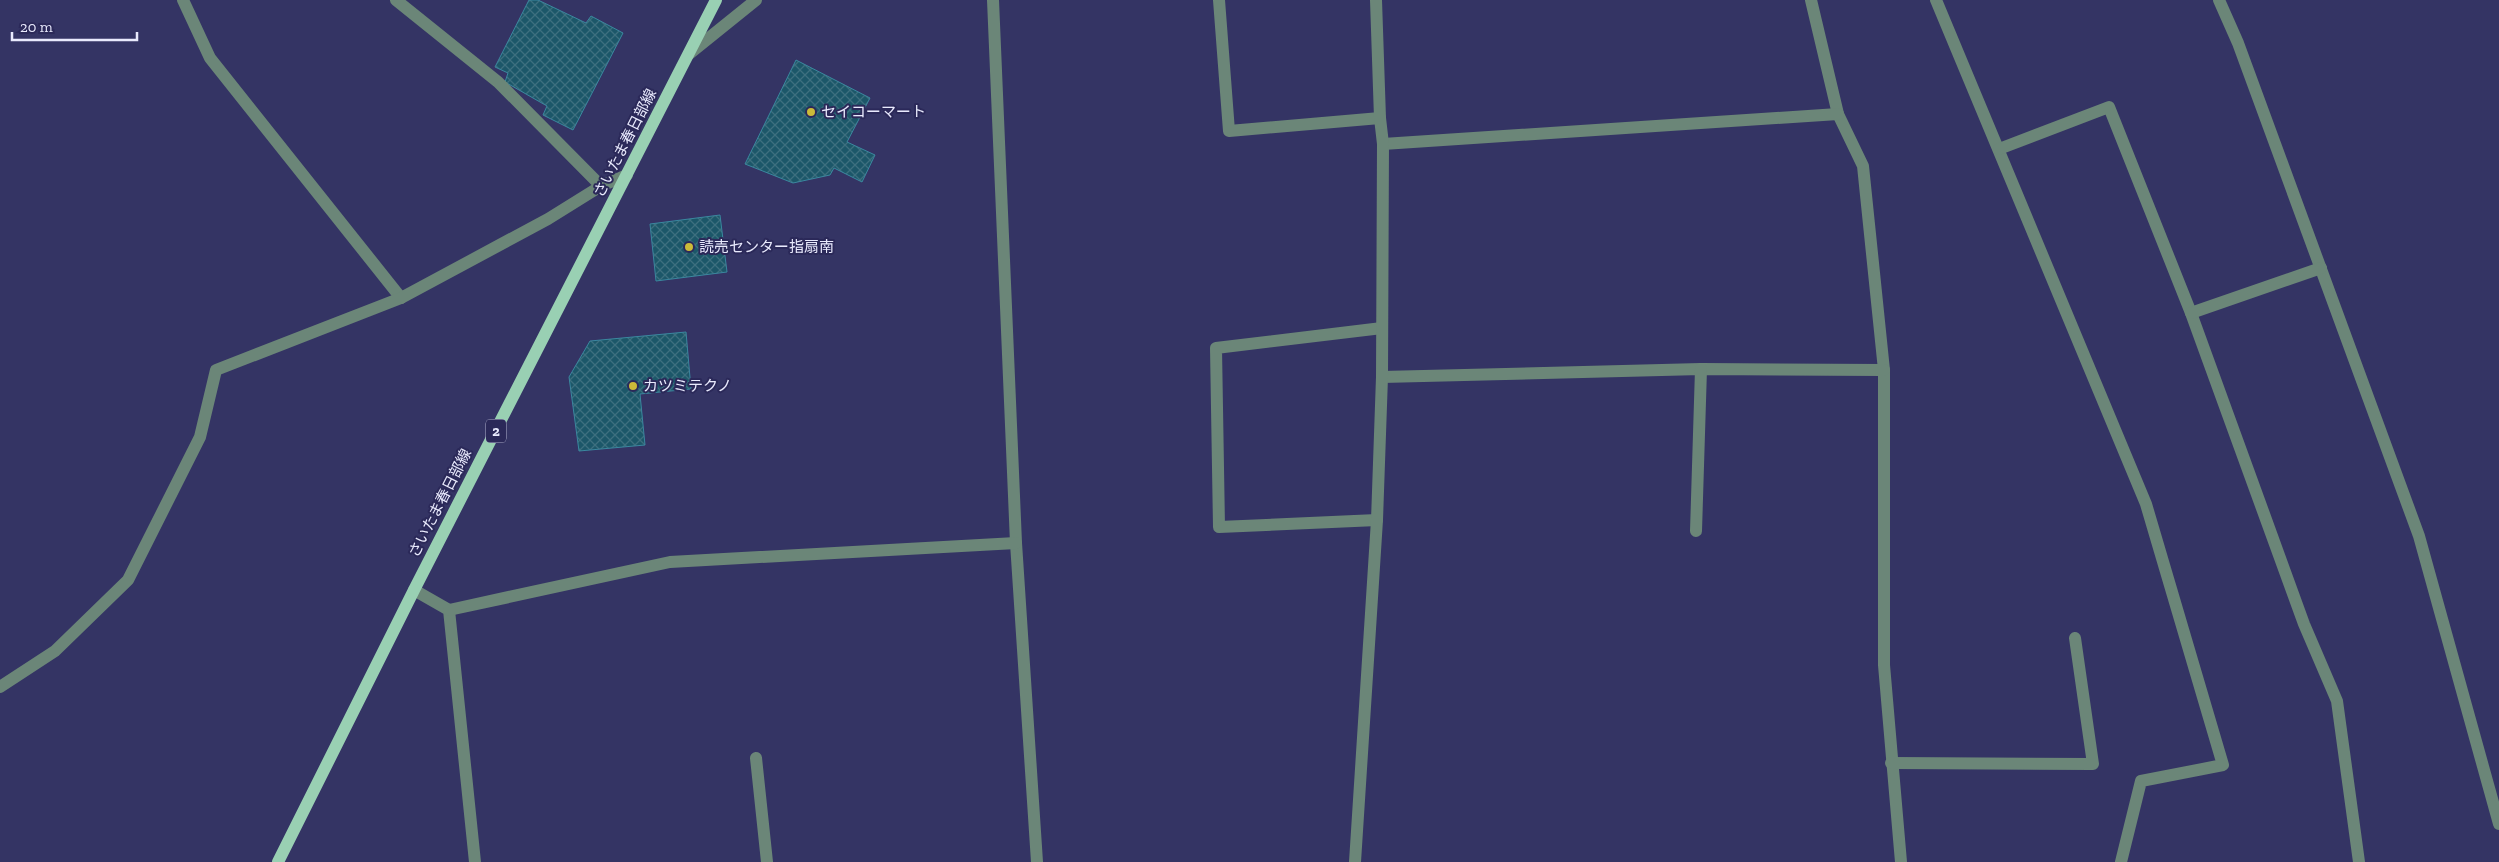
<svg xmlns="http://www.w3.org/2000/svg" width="2499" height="862" font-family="'Zilla Slab','Noto Sans JP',serif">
	<defs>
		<pattern id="building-cross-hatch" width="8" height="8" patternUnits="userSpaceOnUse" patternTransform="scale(1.25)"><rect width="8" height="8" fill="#1c5769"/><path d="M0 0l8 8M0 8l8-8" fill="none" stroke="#3d6f7f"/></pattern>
	</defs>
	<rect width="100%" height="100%" fill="#343464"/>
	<!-- building -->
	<g fill="url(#building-cross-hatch)" stroke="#3b879f">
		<path d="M529,0H538L586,23L591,16L623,33L573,130L543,115L547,106L505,82L508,73L495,67Z"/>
		<path d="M796,60L870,98L847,142L875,155L862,182L834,168L830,175L793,183L745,164Z"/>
		<path d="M720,215L727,272L656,281L650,224Z"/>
		<path d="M686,332L691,389L640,394L645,445L579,451L569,377L590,341Z"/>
	</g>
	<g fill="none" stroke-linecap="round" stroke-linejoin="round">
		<!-- minor -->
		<g stroke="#6b8678" stroke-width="12">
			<path d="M183,0L210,58L401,298"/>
			<path d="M396,0L498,82L601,186"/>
			<path d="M993,0L1016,543L1037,862"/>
			<path d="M1219,0L1229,131L1380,118"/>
			<path d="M1811,0L1838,114L1863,166L1884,370V665L1901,862"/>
			<path d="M1936,0L2146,504L2223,765L2141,781L2121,862"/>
			<path d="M2219,0L2238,43L2419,536L2499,824"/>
			<path d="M689,54L756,0"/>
			<path d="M1383,144L1838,114"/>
			<path d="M1999,149L2109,107L2191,313L2304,624L2337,701L2359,862"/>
			<path d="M2191,313L2321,268"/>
			<path d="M1382,377L1701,369L1884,370"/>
			<path d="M1377,520L1219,527L1216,348L1382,328"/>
			<path d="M1696,531L1701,369"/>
			<path d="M414,590L449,610L475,862"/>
			<path d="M449,610L670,562L1016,543"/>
			<path d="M0,687L55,651L128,580L200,437L216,370L401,298L548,219L601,186L627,175"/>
			<path d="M756,758L767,862"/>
			<path d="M1891,763L2093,764L2075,638"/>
			<path d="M1355,862L1377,520L1382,377L1383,144L1380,118L1376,0"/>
		</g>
		<!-- major -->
		<path stroke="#99d0b3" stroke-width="12" d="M278,862L414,590L716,0"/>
	</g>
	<!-- markers -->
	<g fill="#cbba39" stroke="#2b2959" stroke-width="2">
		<circle cx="811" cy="112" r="5"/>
		<circle cx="689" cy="247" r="5"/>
		<circle cx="633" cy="386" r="5"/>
	</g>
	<g text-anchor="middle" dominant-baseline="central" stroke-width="4" stroke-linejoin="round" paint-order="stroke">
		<!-- shield labels -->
		<rect fill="#2b2959" stroke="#b0b0cc" stroke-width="1" x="486" y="419.5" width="20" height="23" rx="4"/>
		<g font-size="14" font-weight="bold" fill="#e9eafd">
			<text x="496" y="431">2</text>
		</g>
		<!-- poi labels -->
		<g font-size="15" fill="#e9eafd" stroke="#2b2959" text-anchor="start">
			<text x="821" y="112">セイコーマート</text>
			<text x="699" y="247">読売センター指扇南</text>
			<text x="643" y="386">カツミテクノ</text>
		</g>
		<!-- street labels -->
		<g font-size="15" fill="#e9eafd" stroke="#2b2959">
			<text transform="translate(625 143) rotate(-63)">さいたま春日部線</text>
			<text transform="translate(440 503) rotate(-63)">さいたま春日部線</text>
		</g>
	</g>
	<!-- scale -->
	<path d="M12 32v8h125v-8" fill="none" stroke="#e9eafd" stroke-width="2.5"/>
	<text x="20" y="32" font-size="15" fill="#e9eafd" stroke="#2b2959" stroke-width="4" paint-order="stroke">20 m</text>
</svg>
